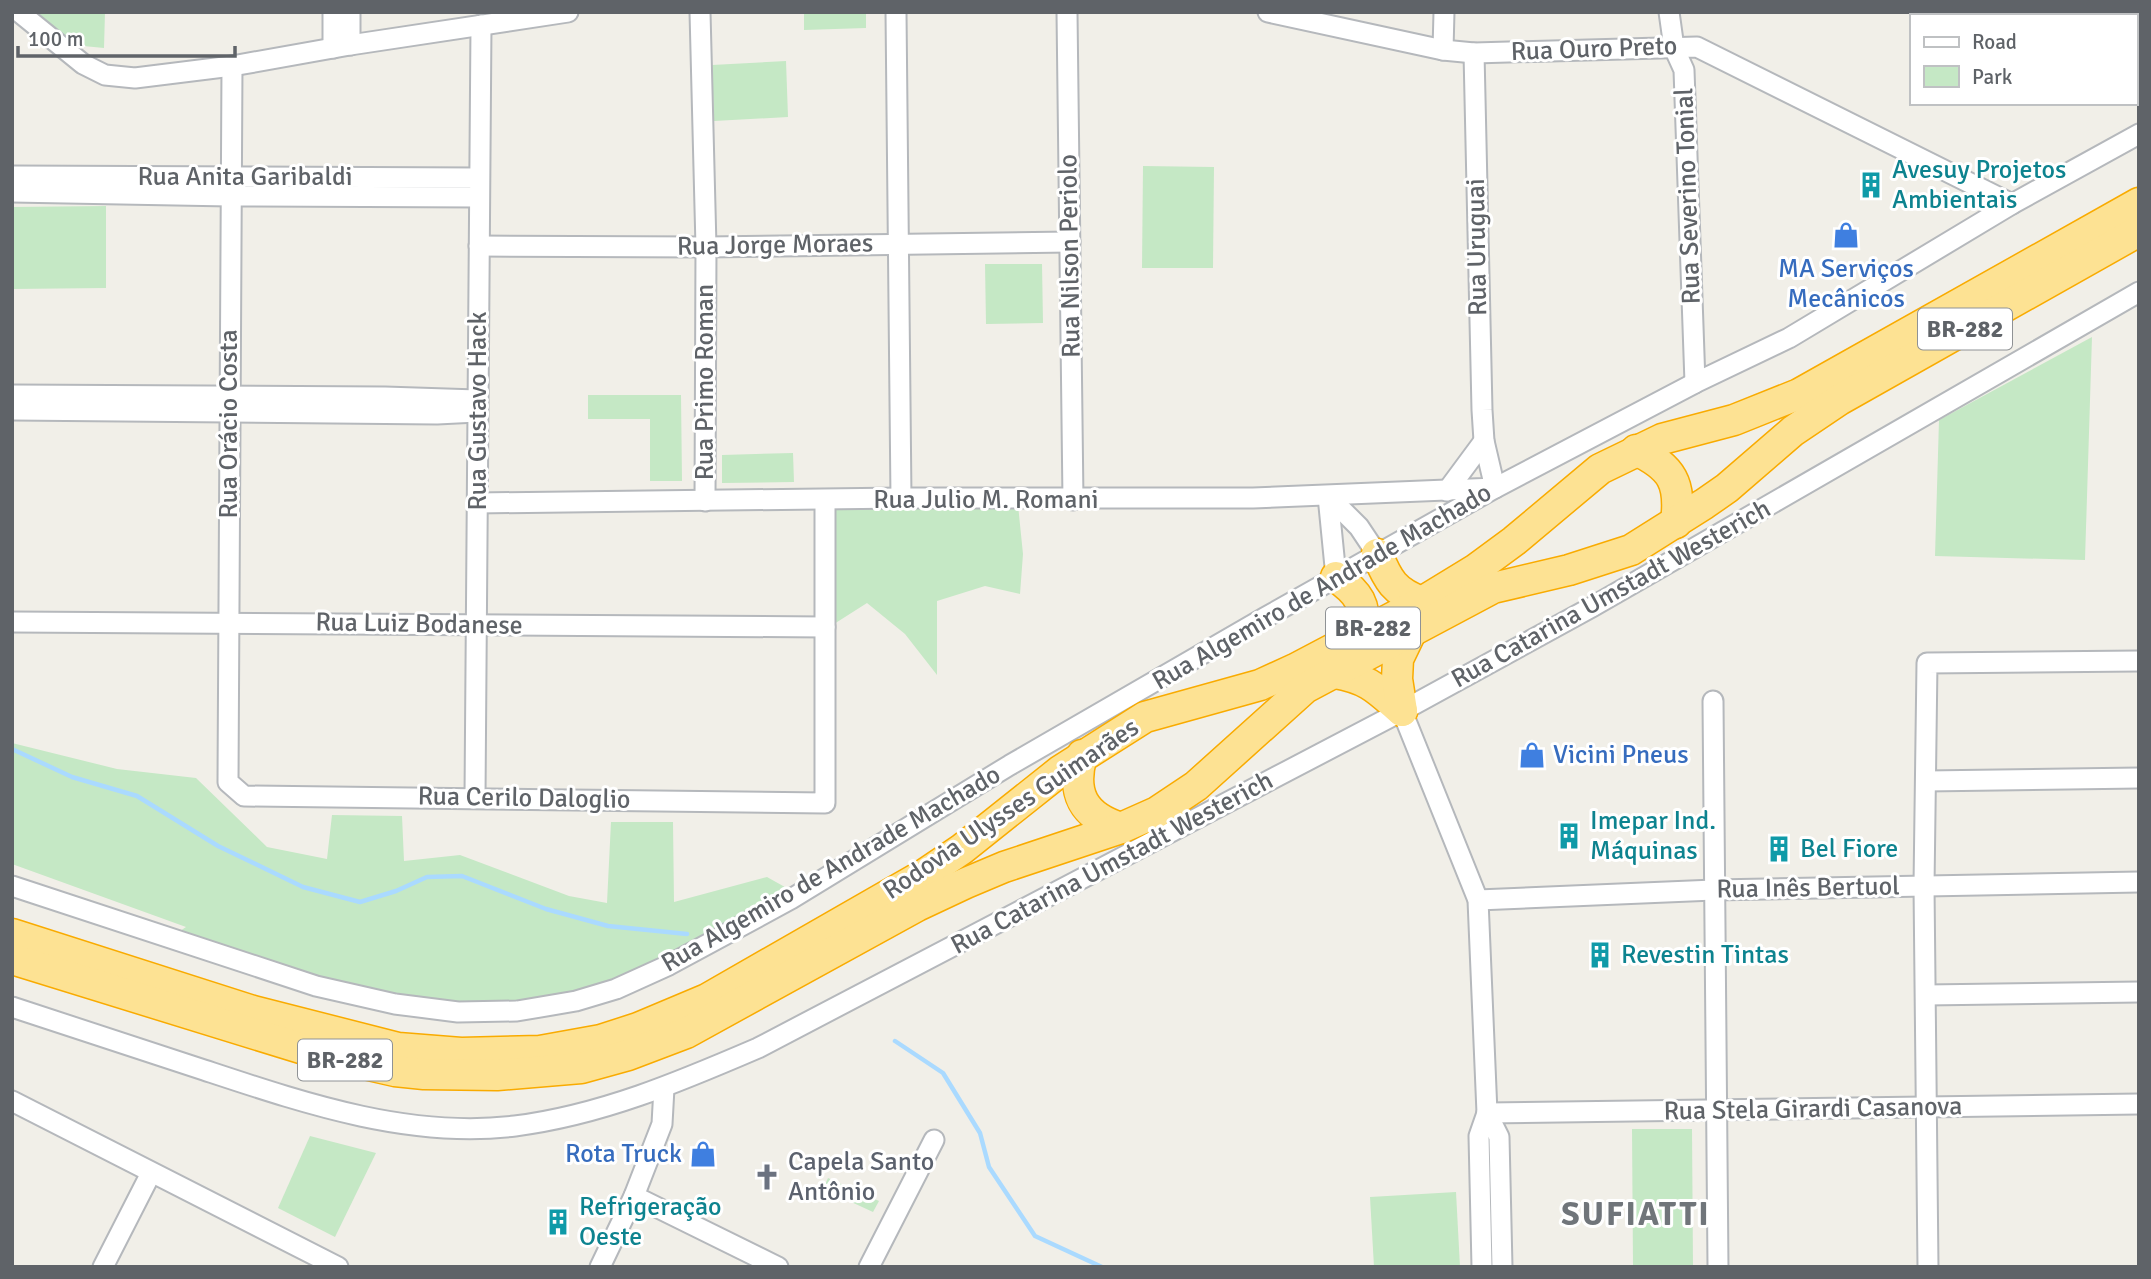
<svg xmlns="http://www.w3.org/2000/svg" width="2151" height="1279" font-family="Signika,sans-serif">
	<rect width="100%" height="100%" fill="#f1efe8"/>
	<!-- green -->
	<g fill="#c5e8c5">
		<path d="M37,12H105L104,48L73,45Z"/>
		<path d="M804,12H866V28L804,30Z"/>
		<path d="M786,61L788,117L714,121L712,65Z"/>
		<path d="M1143,166L1214,167L1213,268H1142Z"/>
		<path d="M106,206V288L12,289V207Z"/>
		<path d="M985,264H1042L1043,323L986,324Z"/>
		<path d="M2092,337L2085,560L1935,556L1939,420Z"/>
		<path d="M588,395H681L682,481H650V419H588Z"/>
		<path d="M793,453L794,482L722,483V455Z"/>
		<path d="M1018,505L1023,554L1020,594L985,586L937,601V675L905,634L867,603L834,624L830,508Z"/>
		<path d="M12,743L117,769L196,778L267,847L327,859L332,815L402,816L404,861L460,855L569,896L607,903L611,822H673L674,902L767,877L792,891L606,984L517,1008L395,1003L171,937L186,927L12,864Z"/>
		<path d="M1632,1129H1692L1693,1267H1633Z"/>
		<path d="M310,1136L376,1153L335,1237L278,1208Z"/>
		<path d="M828,1178L879,1201L873,1212L823,1189Z"/>
		<path d="M1456,1192L1460,1267H1374L1370,1197Z"/>
	</g>
	<g fill="none" stroke-linecap="round" stroke-linejoin="round">
		<!-- stream -->
		<g stroke="#aadaff" stroke-width="4.5">
			<path d="M12,749L72,777L137,796L218,846L303,887L360,902L396,891L427,877L462,876L546,909L608,926L687,934"/>
			<path d="M895,1041L943,1073L980,1133L989,1167L1035,1236L1102,1267"/>
		</g>
		<!-- minor casing -->
		<g stroke="#b5b8bc" stroke-width="23">
			<g id="minor">
				<path d="M19,12L83,64L105,75L135,78L232,66L350,45L568,12"/>
				<path d="M700,12L706,247L705,501"/>
				<path d="M896,12L901,498"/>
				<path d="M1067,12L1073,500"/>
				<path d="M1268,12L1443,50L1474,53L1697,47L2012,204"/>
				<path d="M1669,12L1674,48L1684,70L1695,383"/>
				<path d="M350,45V12"/>
				<path d="M333,48V12"/>
				<path d="M1443,50L1444,12"/>
				<path d="M232,66L228,782L244,796L825,803V500"/>
				<path d="M12,176L478,178"/>
				<path d="M12,192L230,196L478,197"/>
				<path d="M479,246L706,247L1070,242"/>
				<path d="M12,395L385,397L477,400"/>
				<path d="M12,410L437,414L477,412"/>
				<path d="M1447,491L1484,441"/>
				<path d="M1328,496L1336,577"/>
				<path d="M1328,496L1359,527L1377,554"/>
				<path d="M477,503L901,498H1253L1495,488L1484,441L1482,410L1474,53"/>
				<path d="M12,622L825,627"/>
				<path d="M1713,701L1718,1267"/>
				<path d="M1402,711L1478,900L1487,1113L1479,1136L1482,1267"/>
				<path d="M1926,781L2139,778"/>
				<path d="M475,797L481,25"/>
				<path d="M12,886L316,986L395,1004L458,1012L517,1011L576,1001L616,989L669,965L791,899L1010,765L1266,617L1495,488L1695,383L1789,338L2012,204L2139,134"/>
				<path d="M1478,900L1714,890L2139,882"/>
				<path d="M1926,995L2139,992"/>
				<path d="M12,1007C76,1028 140,1049 204,1070C304,1103 409,1139 515,1126C601,1115 679,1082 758,1048L1402,711L1592,607L2139,292"/>
				<path d="M12,1101L338,1267"/>
				<path d="M1487,1113L2139,1104"/>
				<path d="M1487,1113L1499,1137L1502,1267"/>
				<path d="M634,1196L778,1267"/>
				<path d="M103,1267L151,1173"/>
				<path d="M600,1267L634,1196L662,1124L664,1088"/>
				<path d="M869,1267L934,1140"/>
				<path d="M1928,1267L1924,886L1927,663L2139,661"/>
			</g>
		</g>
		<!-- highway casing -->
		<g stroke="#f9ab00" stroke-width="33">
			<g id="highway">
				<path d="M1636,450C1673,468 1681,483 1676,523"/>
				<path d="M1377,554C1388,580 1394,592 1422,602"/>
				<path d="M1336,577C1359,593 1366,604 1364,633"/>
				<path d="M1335,673C1369,679 1377,689 1402,711"/>
				<path d="M1402,711L1397,679L1398,659L1411,632"/>
				<path d="M1082,755C1071,793 1083,816 1121,828"/>
				<path d="M12,934L253,1011L398,1048L461,1053L540,1051L601,1040L638,1028L707,999L925,874L962,849L1060,771L1145,717L1260,685L1295,669L1422,602L1476,569L1514,541L1600,469L1662,439L1734,420L1799,394L2139,203"/>
				<path d="M12,959L320,1054L395,1071L424,1074L497,1075L581,1068L628,1055L686,1033L917,906L966,883L1004,867L1121,828L1157,812L1196,786L1305,688L1493,588L1569,570L1631,550L1704,504L1727,488L1793,431L1839,400L2139,231"/>
			</g>
		</g>
		<!-- minor -->
		<use href="#minor" stroke="#fff" stroke-width="19"/>
		<!-- highway -->
		<use href="#highway" stroke="#fde293" stroke-width="30"/>
	</g>
	<!-- icons -->
	<defs>
		<g id="building-bare" transform="scale(2.1)"><path d="M-4-6H4V6H1V3H-1V6H-4ZM-2.5-4.3h1.7v1.8h-1.7ZM.8-4.3h1.7v1.8H.8ZM-2.5-1h1.7V.8h-1.7ZM.8-1h1.7V.8H.8Z" fill="#0f9aa8" stroke="#fff" stroke-width="2.5" paint-order="stroke"/></g>
		<g id="shop-bare" transform="scale(2.1)"><path d="M-5-2.5h2.3a2.7 3.5 0 0 1 5.4 0H5L5.5 6h-11ZM-1.5-2.5h3a1.5 2.3 0 0 0-3 0Z" fill="#3f7fe0" stroke="#fff" stroke-width="2.5" paint-order="stroke"/></g>
		<g id="church-bare" transform="scale(2.1)"><path d="M-1.2-6h2.4v3.5h3.3v2.4h-3.3V6h-2.4V-.1h-3.3v-2.4h3.3Z" fill="#6b7280" stroke="#fff" stroke-width="2.5" paint-order="stroke"/></g>
	</defs>
	<g fill-rule="evenodd">
		<use href="#building-bare" x="1871" y="185"/>
		<use href="#shop-bare" x="1846" y="235"/>
		<use href="#shop-bare" x="1532" y="755"/>
		<use href="#building-bare" x="1569" y="836"/>
		<use href="#building-bare" x="1779" y="849"/>
		<use href="#building-bare" x="1600" y="955"/>
		<use href="#shop-bare" x="703" y="1154"/>
		<use href="#church-bare" x="767" y="1177"/>
		<use href="#building-bare" x="558" y="1222"/>
	</g>
	<g text-anchor="middle" dominant-baseline="central" stroke-width="6" stroke-linejoin="round" paint-order="stroke">
		<!-- shield labels -->
		<g fill="#fff" stroke="#8f9295" stroke-width="2">
			<rect x="1918" y="308.5" width="94" height="41" rx="5"/>
			<rect x="1326" y="607.5" width="94" height="41" rx="5"/>
			<rect x="298" y="1039.5" width="94" height="41" rx="5"/>
		</g>
		<g font-size="24" font-weight="bold" fill="#5f6368">
			<text x="1965" y="329">BR-282</text>
			<text x="1373" y="628">BR-282</text>
			<text x="345" y="1060">BR-282</text>
		</g>
		<!-- street labels -->
		<g font-size="26" fill="#5f6368" stroke="#fff">
			<text transform="translate(1594 49) rotate(-2)">Rua Ouro Preto</text>
			<text x="245" y="177">Rua Anita Garibaldi</text>
			<text transform="translate(1688 196) rotate(-92)">Rua Severino Tonial</text>
			<text transform="translate(775 245) rotate(-1)">Rua Jorge Moraes</text>
			<text transform="translate(1477 247) rotate(-91)">Rua Uruguai</text>
			<text transform="translate(1070 256) rotate(-91)">Rua Nilson Periolo</text>
			<text transform="translate(705 382) rotate(-90)">Rua Primo Roman</text>
			<text transform="translate(478 411) rotate(-90)">Rua Gustavo Hack</text>
			<text transform="translate(229 424) rotate(-90)">Rua Orácio Costa</text>
			<text x="986" y="500">Rua Julio M. Romani</text>
			<text transform="translate(1322 587) rotate(-30)">Rua Algemiro de Andrade Machado</text>
			<text transform="translate(1611 594) rotate(-29)">Rua Catarina Umstadt Westerich</text>
			<text transform="translate(419 624) rotate(1)">Rua Luiz Bodanese</text>
			<text transform="translate(524 798) rotate(1)">Rua Cerilo Daloglio</text>
			<text transform="translate(1011 809) rotate(-34)">Rodovia Ulysses Guimarães</text>
			<text transform="translate(1112 863) rotate(-28)">Rua Catarina Umstadt Westerich</text>
			<text transform="translate(831 869) rotate(-30)">Rua Algemiro de Andrade Machado</text>
			<text transform="translate(1808 888) rotate(-1)">Rua Inês Bertuol</text>
			<text transform="translate(1813 1109) rotate(-1)">Rua Stela Girardi Casanova</text>
		</g>
		<!-- culture labels -->
		<g font-size="26" fill="#0d838f" stroke="#fff" text-anchor="start">
			<text x="1892" y="170">Avesuy Projetos<tspan x="1892" dy="30">Ambientais</tspan></text>
			<text x="1590" y="821">Imepar Ind.<tspan x="1590" dy="30">Máquinas</tspan></text>
			<text x="1800" y="849">Bel Fiore</text>
			<text x="1621" y="955">Revestin Tintas</text>
			<text x="579" y="1207">Refrigeração<tspan x="579" dy="30">Oeste</tspan></text>
		</g>
		<!-- shop labels -->
		<g font-size="26" fill="#366cbe" stroke="#fff">
			<text x="1846" y="269">MA Serviços<tspan x="1846" dy="30">Mecânicos</tspan></text>
			<text x="1553" y="755" text-anchor="start">Vicini Pneus</text>
			<text x="682" y="1154" text-anchor="end">Rota Truck</text>
		</g>
		<!-- worship labels -->
		<g font-size="26" fill="#5b616d" stroke="#fff" text-anchor="start">
			<text x="788" y="1162">Capela Santo<tspan x="788" dy="30">Antônio</tspan></text>
		</g>
		<!-- district labels -->
		<g font-size="33" font-weight="bold" letter-spacing="2" fill="#70757a" stroke="#fff">
			<text x="1636" y="1214">SUFIATTI</text>
		</g>
	</g>
	<!-- border -->
	<rect width="2151" height="1279" fill="none" stroke="#5f6368" stroke-width="28"/>
	<!-- legend -->
	<rect x="1910" y="14" width="228" height="91" fill="#ffffff" stroke="#bfc1c3" stroke-width="2"/>
	<rect x="1924" y="37" width="35" height="10" fill="#ffffff" stroke="#bfc1c3" stroke-width="2"/>
	<text x="1972" y="49" font-size="21" fill="#5f6368">Road</text>
	<rect x="1924" y="66" width="35" height="21" fill="#c5e8c5" stroke="#bfc1c3" stroke-width="2"/>
	<text x="1972" y="84" font-size="21" fill="#5f6368">Park</text>
	<!-- scale -->
	<path d="M18 46v10h217v-10" fill="none" stroke="#5f6368" stroke-width="3.5"/>
	<text x="28" y="46" font-size="21" fill="#5f6368" stroke="#ffffff" stroke-width="5" paint-order="stroke">100 m</text>
</svg>
